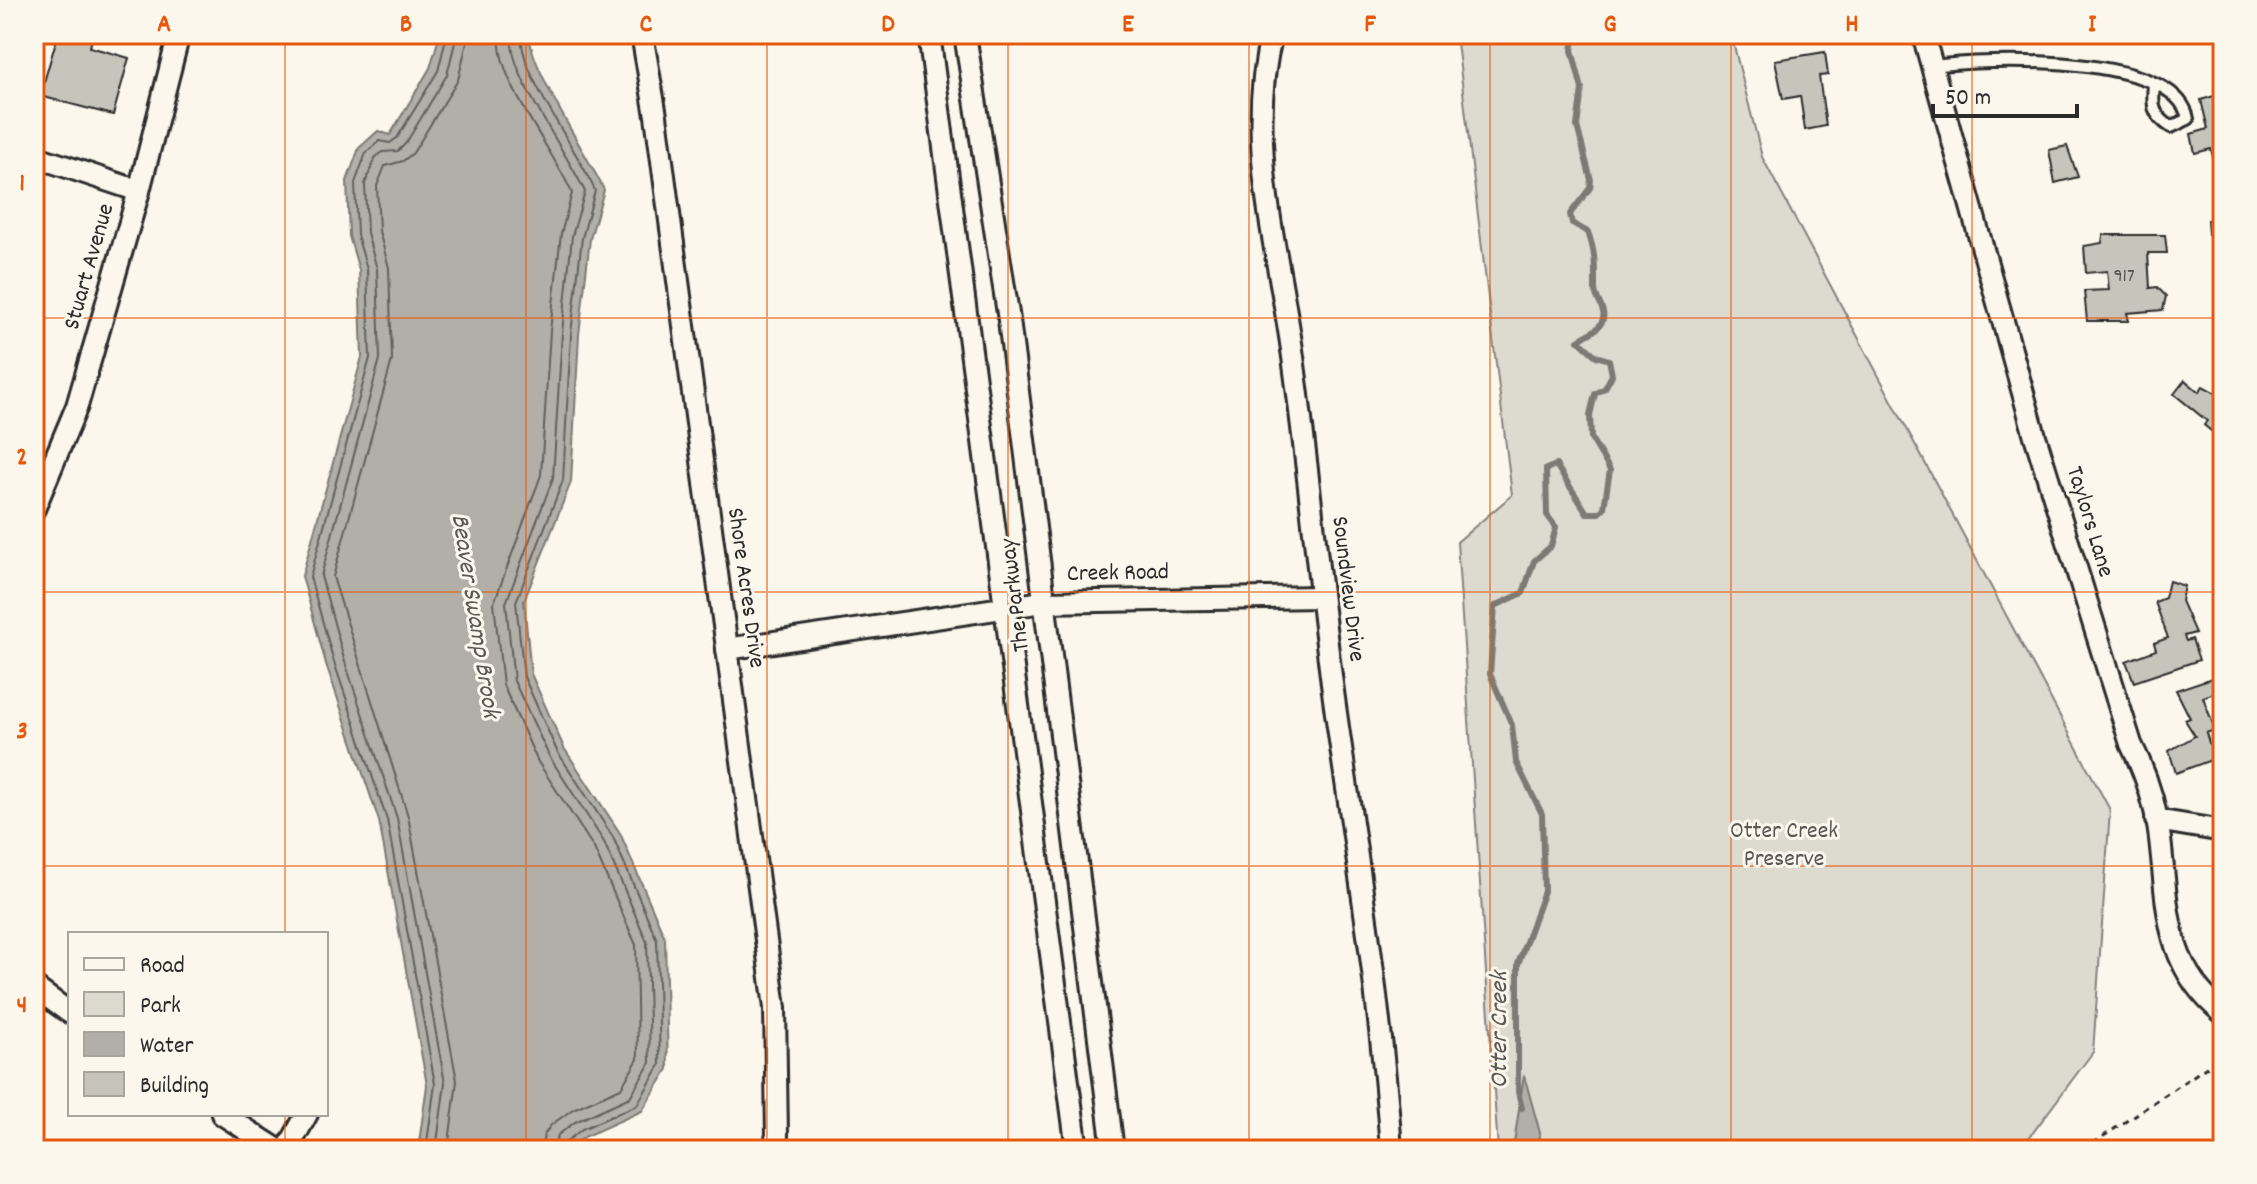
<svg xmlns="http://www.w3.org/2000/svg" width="2257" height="1184" font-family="Dekko,sans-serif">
	<rect width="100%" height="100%" fill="#fbf7ec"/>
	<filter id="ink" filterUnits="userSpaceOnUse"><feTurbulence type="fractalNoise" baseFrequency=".0125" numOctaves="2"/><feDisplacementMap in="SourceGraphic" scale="16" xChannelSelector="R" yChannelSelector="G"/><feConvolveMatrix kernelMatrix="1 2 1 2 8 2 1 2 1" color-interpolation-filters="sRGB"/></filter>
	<g filter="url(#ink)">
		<!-- green -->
		<path fill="#dddad0" stroke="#84827e" stroke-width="2" d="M1456,34H1731L1762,157L2110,810L2093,1052L2020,1150H1498L1457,542L1512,495Z"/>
		<!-- water -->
		<g fill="#b1afa7" stroke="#7b7a75" stroke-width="2">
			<path d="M440,34H530C526,61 589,158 604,190L590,239L579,335L571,482L524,601L531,674L564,748L620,833L665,938L668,1069L642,1111L586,1136L567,1150H418L427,1085L379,821L326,664L302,576L362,357L359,270L349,236L347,181L359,148L378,131L390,135L430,68Z"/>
			<path d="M1524,1075L1540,1133V1150H1513Z"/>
		</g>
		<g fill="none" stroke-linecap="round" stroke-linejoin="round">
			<!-- shore -->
			<g stroke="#61605d" stroke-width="2">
				<path d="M500,34C494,77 554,151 572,193L561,234L550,331L541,475L494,603L503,685L538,762L594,848L636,945L638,1059L621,1088L573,1109L551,1125L544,1135L541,1150"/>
				<path d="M512,34C506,72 568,153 585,192L572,236L562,333L553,478L506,603L514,681L549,756L604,842L647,942L650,1063L630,1097L575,1122L558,1135L553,1150"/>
				<path d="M522,34C516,69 580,153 595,191L582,238L571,334L563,480L516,602L524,677L557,751L613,837L657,940L660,1065L637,1105L582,1129L566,1142L563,1150"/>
				<path d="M426,1150L435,1084L387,820L334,662L310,577L370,358L367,269L357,235L355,183L366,153L379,141L390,143L397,138L438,71L447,34"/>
				<path d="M436,1150L445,1083L397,818L344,659L321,576L380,359L377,269L367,233L365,184L375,158L382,152L398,151L406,143L447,75L457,34"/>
				<path d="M448,1150L457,1081L408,816L333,577L392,360L389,268L379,231L377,186L385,166L403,161L413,153L458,80L469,34"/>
			</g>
			<!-- stream -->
			<path stroke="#7b7a75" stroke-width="6" d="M1522,1108L1518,1092V964L1544,891L1542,814L1516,762L1512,725L1490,674L1495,606L1523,593L1534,561L1551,546L1556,527L1547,515L1546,469L1556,465L1587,513H1599L1604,508L1610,470L1591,438L1590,415L1595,394L1605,388L1612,375L1609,360L1596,356L1578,340C1585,336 1595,332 1600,325C1610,312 1595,301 1595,289C1595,265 1596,255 1588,232L1572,223L1570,214L1590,188L1591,180L1577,126L1582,89L1572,50L1575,34"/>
		</g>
		<!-- building -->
		<g fill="#c7c4bc" stroke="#2b2b2b" stroke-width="2">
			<path d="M58,34H93L90,47L129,58L113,115L40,96Z"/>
			<path d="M1825,52L1828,75L1819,76L1826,126L1805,130L1800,96L1783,99L1775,60Z"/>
			<path d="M2214,96L2218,111L2223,110V159L2214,161L2211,149L2195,153L2191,134L2208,129L2201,100Z"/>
			<path d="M2067,146L2078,177L2055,183L2049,150Z"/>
			<path d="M2207,220H2219V234H2208Z"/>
			<path d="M2103,235H2165L2167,253H2148L2150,288L2157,287L2166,296L2163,310L2127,313L2129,321H2087L2084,291L2109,290L2107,271L2086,273L2084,246L2102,243Z"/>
			<path d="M2185,380L2199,392L2203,386L2223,397V441L2204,425L2207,421L2174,394Z"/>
			<path d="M2169,581L2184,586L2181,601L2195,633L2184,636L2186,641L2192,639L2199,660L2134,682L2126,661L2156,650L2154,643L2168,638L2155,602L2165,598Z"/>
			<path d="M2212,678L2217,692L2203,697L2215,730L2206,733L2214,759L2176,773L2169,751L2195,736L2185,720L2190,718L2176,690Z"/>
		</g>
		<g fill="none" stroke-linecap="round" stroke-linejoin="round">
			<!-- service casing -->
			<g stroke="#2b2b2b" stroke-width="16">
				<path id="service" d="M1932,66C1984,59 2177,52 2188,119L2171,127C2152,115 2152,105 2154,83"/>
			</g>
			<!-- minor casing -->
			<g stroke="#2b2b2b" stroke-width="26">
				<g id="minor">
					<path d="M642,34L656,116L775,1008L777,1136L772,1150"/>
					<path d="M929,34L1077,1150"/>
					<path d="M965,34L1009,320L1113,1150"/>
					<path d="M1272,34C1244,139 1279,252 1293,357C1309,473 1319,590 1335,706C1356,854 1381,1001 1391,1150"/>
					<path d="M1923,34L2035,436L2131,744C2146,774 2156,805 2160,839C2168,906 2164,966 2223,1013"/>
					<path d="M34,156L139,191"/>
					<path d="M34,509L77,406L139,191L179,34"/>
					<path d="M727,649L1043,602L1321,597"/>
					<path d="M2156,820L2223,831"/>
					<path d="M34,987L70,1013"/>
					<path d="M222,1114L278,1150"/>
					<path d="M287,1150L307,1114"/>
				</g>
			</g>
			<!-- path -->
			<path stroke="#2b2b2b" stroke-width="3" stroke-dasharray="6 6" stroke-linecap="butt" d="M2083,1150L2223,1056"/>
			<!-- service -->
			<use href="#service" stroke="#fbf7ec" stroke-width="10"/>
			<!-- minor -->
			<use href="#minor" stroke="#fbf7ec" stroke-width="20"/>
		</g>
	</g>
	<!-- grid -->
	<path fill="none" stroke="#e8590c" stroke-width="2" stroke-opacity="0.55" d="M285,34V934M526,34V1150M767,34V1150M1008,34V1150M1249,34V1150M1490,34V1150M1731,34V1150M1972,34V1150M34,318H2223M34,592H2223M34,866H2223M285,1114V1150"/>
	<g text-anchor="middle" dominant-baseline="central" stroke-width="6" stroke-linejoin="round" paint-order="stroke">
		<!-- number labels -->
		<g font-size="20" fill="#52514f">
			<text x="2124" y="277">917</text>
		</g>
		<!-- street labels -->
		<g font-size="24" fill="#2b2b2b" stroke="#fbf7ec">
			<text transform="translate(90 267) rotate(-74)">Stuart Avenue</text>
			<text transform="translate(2089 522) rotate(73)">Taylors Lane</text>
			<text transform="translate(1118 574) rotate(-1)">Creek Road</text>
			<text transform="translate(745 588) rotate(82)">Shore Acres Drive</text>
			<text transform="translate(1347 589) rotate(83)">Soundview Drive</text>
			<text transform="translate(1016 595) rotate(-97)">The Parkway</text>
		</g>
		<!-- park labels -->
		<g font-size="24" fill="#585754" stroke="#fbf7ec">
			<text x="1784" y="832">Otter Creek<tspan x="1784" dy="28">Preserve</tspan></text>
		</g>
		<!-- water labels -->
		<g font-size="26" font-style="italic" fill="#5a5956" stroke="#fbf7ec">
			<text transform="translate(474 616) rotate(81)">Beaver Swamp Brook</text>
			<text transform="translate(1500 1030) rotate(-90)">Otter Creek</text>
		</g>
	</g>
	<!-- margin -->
	<rect width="2257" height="1184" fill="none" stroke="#fbf7ec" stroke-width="88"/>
	<!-- legend -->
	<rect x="68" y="932" width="260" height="184" fill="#fbf7ec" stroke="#a8a59f" stroke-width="2"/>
	<rect x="84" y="958" width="40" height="12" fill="#fbf7ec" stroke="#a8a59f" stroke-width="2"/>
	<text x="140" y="972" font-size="24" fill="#2b2b2b">Road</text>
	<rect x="84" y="992" width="40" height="24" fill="#dddad0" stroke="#a8a59f" stroke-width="2"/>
	<text x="140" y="1012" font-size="24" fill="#2b2b2b">Park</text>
	<rect x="84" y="1032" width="40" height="24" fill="#b1afa7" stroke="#a8a59f" stroke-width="2"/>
	<text x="140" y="1052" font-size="24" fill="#2b2b2b">Water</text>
	<rect x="84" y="1072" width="40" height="24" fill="#c7c4bc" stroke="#a8a59f" stroke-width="2"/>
	<text x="140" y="1092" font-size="24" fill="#2b2b2b">Building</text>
	<!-- scale -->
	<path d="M1933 104v12h144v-12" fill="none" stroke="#2b2b2b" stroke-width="4"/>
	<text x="1945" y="104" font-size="24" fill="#2b2b2b" stroke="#fbf7ec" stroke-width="6" paint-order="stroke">50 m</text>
	<rect x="44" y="44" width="2169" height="1096" fill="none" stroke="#e8590c" stroke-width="3"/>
	<g font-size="26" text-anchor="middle" font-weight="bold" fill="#e8590c">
		<text x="164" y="31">A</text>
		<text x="406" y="31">B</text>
		<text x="646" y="31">C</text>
		<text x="888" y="31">D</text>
		<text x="1128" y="31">E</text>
		<text x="1370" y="31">F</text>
		<text x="1610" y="31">G</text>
		<text x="1852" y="31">H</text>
		<text x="2092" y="31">I</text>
		<text x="22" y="190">1</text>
		<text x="22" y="464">2</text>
		<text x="22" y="738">3</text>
		<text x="22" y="1012">4</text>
	</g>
</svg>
